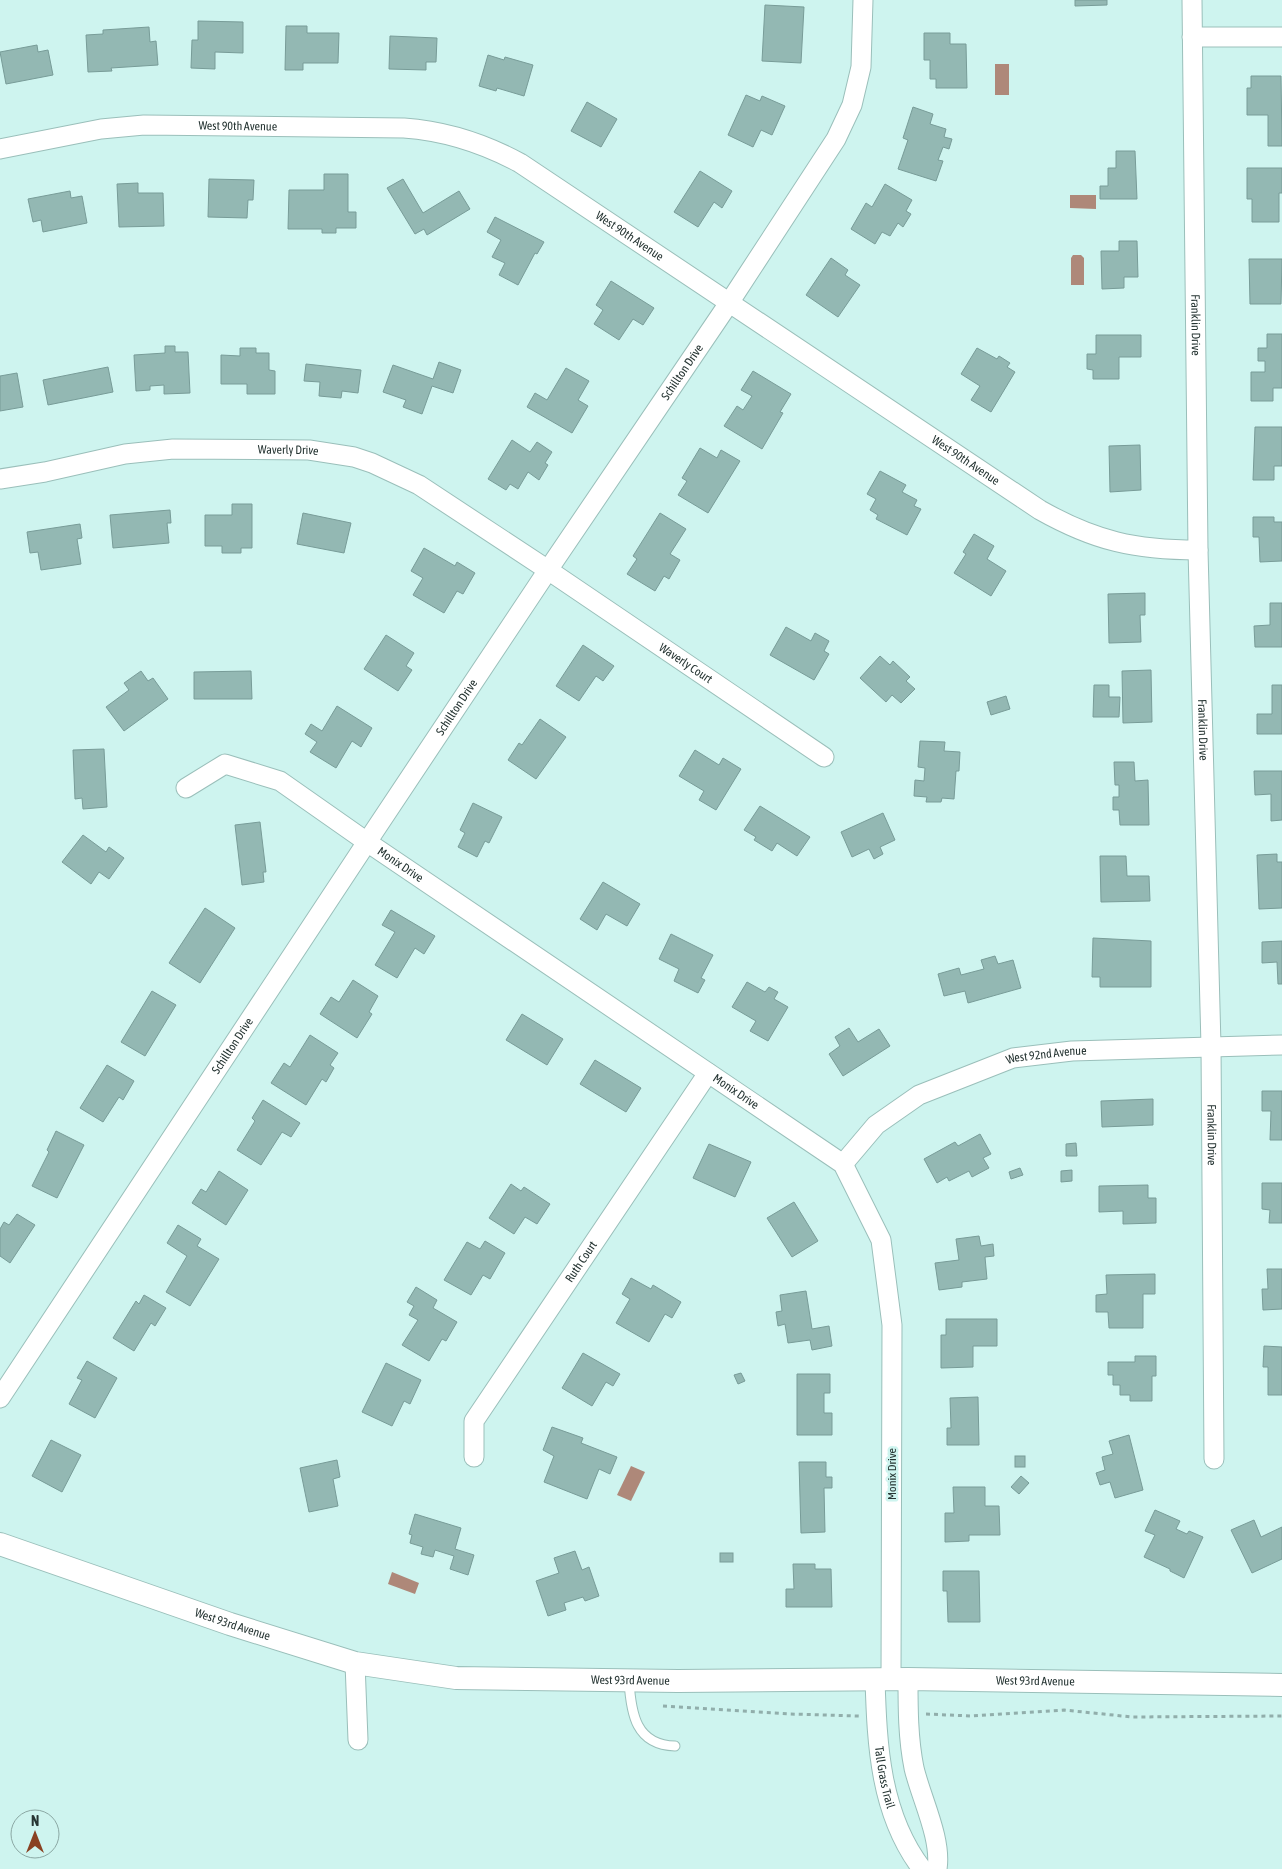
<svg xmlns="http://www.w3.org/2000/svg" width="1282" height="1869" font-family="'Asap Condensed',sans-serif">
	<rect width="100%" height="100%" fill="#cef4ef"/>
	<!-- water -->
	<g fill="#ae8879">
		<rect x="995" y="64" width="14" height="31"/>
		<path d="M1070,195H1096V209L1070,208Z"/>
		<path d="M1073,255H1081L1084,258V285H1071V258Z"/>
		<path d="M631,1466L645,1472L631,1501L617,1495Z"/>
		<path d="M392,1572L419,1583L415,1594L388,1584Z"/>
	</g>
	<!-- building -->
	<g fill="#93b8b3" stroke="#789c98">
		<path d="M1075,0H1107V5L1075,6Z"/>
		<path d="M765,5L804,7L801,63L762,61Z"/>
		<path d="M198,21L243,22V53L215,52V69L191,68L192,40H198Z"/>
		<path d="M286,26H307V33H339L338,63H303V70H285Z"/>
		<path d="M149,27L150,42L156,41L158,65L111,68L112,71L88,72L86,35L103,34V30Z"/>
		<path d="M924,33H950V44H966L967,88H936V79H930V60H924Z"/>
		<path d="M390,36L437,38L436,62H426V70L389,69Z"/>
		<path d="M37,45L38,52L48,50L53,75L6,84L0,52Z"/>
		<path d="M488,55L504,60L505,57L533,65L524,96L497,88L496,91L479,86Z"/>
		<path d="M1251,76H1281L1282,146H1268V115H1247V88H1251Z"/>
		<path d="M746,95L760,101L762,96L785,106L772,135L761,130L753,147L728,135Z"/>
		<path d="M587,102L617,119L601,147L571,131Z"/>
		<path d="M913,107L933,114L930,124L946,129L944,137L952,139L949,149L943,147L938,160L943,161L936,181L898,169L908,140L903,138Z"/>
		<path d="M1116,151H1135L1137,199H1100V186H1108V168H1116Z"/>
		<path d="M1247,168H1282V193H1279V222H1252V199H1247Z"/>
		<path d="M700,171L732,191L722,208L714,202L698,227L674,212Z"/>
		<path d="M324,174H348V212H356V228H336V233H322V229H288L289,190H324Z"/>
		<path d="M209,179L254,180L253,200H248L247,218L208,217Z"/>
		<path d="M403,179L423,213L459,191L470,209L427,235L424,229L415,234L387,188Z"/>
		<path d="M138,183V193H163L164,226L119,227L117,184Z"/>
		<path d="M885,184L912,200L906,211L911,214L903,227L898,223L890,236L882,232L875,244L851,229L866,203L872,207Z"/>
		<path d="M70,191L71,198L82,196L87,223L43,232L41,220L33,222L28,199Z"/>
		<path d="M495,217L544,242L537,254L535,253L518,285L499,275L505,263L492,257L501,240L487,232Z"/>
		<path d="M1119,241H1137L1138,277H1124V288L1102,289L1101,251H1119Z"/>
		<path d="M831,258L848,270L845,275L860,285L838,317L806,295Z"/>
		<path d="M1249,259H1282L1281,304H1250Z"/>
		<path d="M611,281L654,308L643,325L633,319L619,340L594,324L603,310L596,305Z"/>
		<path d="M1267,334H1282V388H1273V401H1251V372H1265V361H1258V348H1267Z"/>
		<path d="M1096,335H1141V357H1119V379H1093V370L1087,369V354H1096Z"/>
		<path d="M165,346H175V352H188L190,393L164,394V385L150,386V390L136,391L134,355L165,353Z"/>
		<path d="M240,348H256V353H269V370L275,371V394H247V384H221V355L240,356Z"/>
		<path d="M977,348L997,359L999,356L1010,363L1007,367L1015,372L991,412L971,400L980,386L961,374Z"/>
		<path d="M439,362L461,370L453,393L432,386L422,414L403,407L406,400L383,392L393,365L433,379Z"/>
		<path d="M306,364L361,370L358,393L342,391L341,398L319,396L320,382L304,381Z"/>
		<path d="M108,367L113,392L48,405L43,380Z"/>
		<path d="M566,368L589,381L578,400L588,406L572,433L527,407L535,393L547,400Z"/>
		<path d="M753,371L791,394L780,412L783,413L762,449L724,426L737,406L743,410L752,396L741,390Z"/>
		<path d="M17,373L23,407L0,411V376Z"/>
		<path d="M1255,427H1282V466H1274V480H1253Z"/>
		<path d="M512,440L530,452L537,442L552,452L545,463L548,465L539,480L528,472L518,489L510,484L506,490L488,479Z"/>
		<path d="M1140,445L1141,490L1110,492L1109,446Z"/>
		<path d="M700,448L717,458L721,450L740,461L708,513L678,495L687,481L682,478Z"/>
		<path d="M880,471L906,485L902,492L917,500L914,506L921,509L907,535L876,519L878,515L870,510L876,499L867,494Z"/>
		<path d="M232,504H252V548H241V553H222V546H205V515H232Z"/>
		<path d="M170,510L171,523H167L169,543L113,548L110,515Z"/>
		<path d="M303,513L351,523L344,553L297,544Z"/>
		<path d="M660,513L686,529L670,554L680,560L669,579L664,576L655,591L627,574L637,559L633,556Z"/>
		<path d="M1253,517H1274V522H1282V561L1260,562L1259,537H1253Z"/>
		<path d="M80,524L82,538L77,539L81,564L41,570L38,552L30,553L27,532Z"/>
		<path d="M974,534L994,546L987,559L1006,571L991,596L954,573L966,554L963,552Z"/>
		<path d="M424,548L455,566L457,562L475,573L463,594L457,591L444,613L413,595L423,578L411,571Z"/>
		<path d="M1145,593V615H1140L1141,642L1109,643L1108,594Z"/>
		<path d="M1270,603H1282V647H1255L1254,626L1270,625Z"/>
		<path d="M786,627L811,641L815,633L829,641L824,651L829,654L814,680L770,655Z"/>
		<path d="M386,635L414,653L406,666L412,670L398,691L364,669Z"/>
		<path d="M583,645L614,666L603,681L596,676L579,701L556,686Z"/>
		<path d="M880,656L890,665L893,661L910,677L906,681L915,689L901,703L892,695L886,702L860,678Z"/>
		<path d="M1151,670L1152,722L1123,723L1122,671Z"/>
		<path d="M141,671L148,681L153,678L168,699L124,731L106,707L129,690L124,683Z"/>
		<path d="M251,671L252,699H194V672Z"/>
		<path d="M1094,685H1109V697H1120L1119,717H1093Z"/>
		<path d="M1272,685H1282V734H1257V714H1272Z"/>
		<path d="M1006,696L1010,709L991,715L987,702Z"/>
		<path d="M337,706L372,728L361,747L352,741L336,768L310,752L317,742L305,734L311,724L322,731Z"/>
		<path d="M540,719L566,737L536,779L508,760L519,743L522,745Z"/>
		<path d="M920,741L945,742L944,751L960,752L959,771H956L954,799L942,798L941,802H926L927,797L914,796L915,780L924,781L925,768L918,767Z"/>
		<path d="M104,749L107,807L83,809L82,798L75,799L73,750Z"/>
		<path d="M695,750L719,765L723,758L741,769L716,810L699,800L704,791L679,776Z"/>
		<path d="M1114,762H1134L1135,781L1148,780L1149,825H1120L1119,810H1113V797H1119V785H1115Z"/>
		<path d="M1254,771H1282V820L1271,821V794L1255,795Z"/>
		<path d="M473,803L502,817L489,843L485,841L477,857L458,847L465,833L460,830Z"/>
		<path d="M760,806L810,837L797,856L777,843L772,851L754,840L756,837L744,830Z"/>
		<path d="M883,813L895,840L880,847L883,854L874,859L869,849L852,857L841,832Z"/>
		<path d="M260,822L266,872H263L264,882L242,885L235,825Z"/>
		<path d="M83,835L106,852L109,847L124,858L109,879L99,872L91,884L62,862Z"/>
		<path d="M1277,854V862H1282V908L1259,909L1257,855Z"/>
		<path d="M1100,856H1126L1127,876H1149L1150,901L1101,902Z"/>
		<path d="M603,882L640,904L627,926L606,914L597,930L580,919Z"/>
		<path d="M205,908L235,928L200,983L169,963Z"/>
		<path d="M391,910L435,936L424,954L415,948L397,978L375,965L395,932L382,925Z"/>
		<path d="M671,934L713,955L701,978L705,980L698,993L674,981L679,969L659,959Z"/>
		<path d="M1093,938L1151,941V987H1100V977H1092Z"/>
		<path d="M1282,941V984H1278L1277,962L1262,963V942Z"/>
		<path d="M995,956L998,964L1013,960L1021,988L968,1003L965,991L944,996L938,974L959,968L961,975L984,969L981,960Z"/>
		<path d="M353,980L378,996L369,1012L372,1014L357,1038L320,1014L331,997L339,1002Z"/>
		<path d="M747,982L765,992L769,987L778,992L774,999L788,1007L768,1041L750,1031L756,1021L732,1007Z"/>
		<path d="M152,991L176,1005L145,1056L121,1042Z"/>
		<path d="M522,1014L563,1039L547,1065L506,1040Z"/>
		<path d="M849,1028L858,1042L879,1029L890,1046L843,1076L829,1054L840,1046L835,1037Z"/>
		<path d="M310,1035L338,1053L330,1065L334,1068L326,1082L322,1079L306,1105L271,1083L284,1063L290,1067Z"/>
		<path d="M595,1060L641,1088L626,1112L580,1084Z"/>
		<path d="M107,1065L134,1081L123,1100L119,1097L103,1122L80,1108Z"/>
		<path d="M1262,1091H1282V1140H1270L1271,1111H1262Z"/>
		<path d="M1153,1099V1125L1102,1127L1101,1101Z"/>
		<path d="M263,1100L300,1123L291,1137L282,1132L261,1165L237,1150L255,1121L252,1118Z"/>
		<path d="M56,1131L84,1145L57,1198L32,1186L49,1152L47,1150Z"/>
		<path d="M980,1134L991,1154L983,1158L989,1168L972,1177L969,1171L949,1181L947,1177L937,1183L924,1159L955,1142L958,1146Z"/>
		<path d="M1076,1143L1077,1156H1066V1144Z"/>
		<path d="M709,1144L751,1162L735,1197L693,1178Z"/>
		<path d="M1020,1168L1023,1175L1011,1179L1009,1172Z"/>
		<path d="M1072,1170V1181L1061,1182V1171Z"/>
		<path d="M219,1171L248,1190L226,1225L192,1203L201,1189L206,1192Z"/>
		<path d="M1262,1183H1282V1223H1269L1270,1210L1262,1209Z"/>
		<path d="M511,1184L521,1191L524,1187L550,1204L537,1224L525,1217L514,1234L489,1218Z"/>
		<path d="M1148,1185V1198H1156V1223L1123,1224V1211L1099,1212V1186Z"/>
		<path d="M794,1202L818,1241L792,1257L767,1218Z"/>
		<path d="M17,1214L35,1225L10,1263L0,1256V1229L4,1222L9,1225Z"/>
		<path d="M178,1225L201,1239L197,1246L219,1259L190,1306L166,1292L187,1256L167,1243Z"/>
		<path d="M979,1236L981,1246L993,1244L994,1256L985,1257L987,1279L962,1282V1287L939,1290L935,1263L959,1260L956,1239Z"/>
		<path d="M485,1241L505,1253L490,1279L483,1275L471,1295L444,1280L467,1242L480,1249Z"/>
		<path d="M1267,1269H1282V1309L1263,1310L1262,1289H1268Z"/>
		<path d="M1155,1274V1294H1143V1328H1109L1108,1312H1096V1295L1107,1294L1106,1275Z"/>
		<path d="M631,1278L651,1289L653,1285L681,1302L672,1318L665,1314L649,1342L616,1323L630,1299L622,1294Z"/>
		<path d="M416,1287L437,1300L433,1308L457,1322L446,1341L442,1339L429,1361L402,1345L418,1320L409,1315L414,1306L407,1302Z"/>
		<path d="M806,1291L812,1329L829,1326L832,1346L812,1350L810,1340L788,1343L785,1324L778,1326L776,1312L782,1311L780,1295Z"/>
		<path d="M144,1295L166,1308L155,1326L151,1323L134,1351L113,1338L136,1301L139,1304Z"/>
		<path d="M946,1319H997V1346H973V1367L941,1368V1335H946Z"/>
		<path d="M1264,1346L1282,1347V1395H1268V1367H1263Z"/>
		<path d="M583,1353L620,1374L613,1386L606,1382L592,1406L562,1388Z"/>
		<path d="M1135,1356H1156V1376H1152V1401H1130V1395H1120V1385H1113V1375H1108V1362H1135Z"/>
		<path d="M87,1361L117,1378L95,1418L69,1404L82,1380L77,1378Z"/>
		<path d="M386,1363L421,1380L410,1404L404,1401L392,1426L362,1412Z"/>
		<path d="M741,1373L745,1381L738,1384L734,1375Z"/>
		<path d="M797,1374H830V1393H824V1413H832V1435H797Z"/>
		<path d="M978,1397L979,1445H947V1428H951L950,1398Z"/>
		<path d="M552,1427L583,1438L581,1443L617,1457L610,1474L599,1469L587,1499L544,1482L554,1456L543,1450Z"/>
		<path d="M1129,1435L1143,1490L1115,1498L1110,1482L1100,1485L1096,1473L1105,1470L1102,1457L1113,1454L1109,1441Z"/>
		<path d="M51,1440L81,1455L62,1492L32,1476Z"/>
		<rect x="1015" y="1456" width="10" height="11"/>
		<path d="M337,1460L340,1477L333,1479L338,1506L309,1512L300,1468Z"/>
		<path d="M799,1462H826V1477H832V1488H824L825,1532L801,1533Z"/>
		<path d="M1021,1476L1029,1483L1019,1494L1011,1487Z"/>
		<path d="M953,1487H985V1506H999L1000,1535H969V1541L945,1542V1513H954Z"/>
		<path d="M1155,1510L1180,1521L1176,1529L1187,1534L1189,1531L1203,1537L1184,1578L1170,1571V1569L1144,1557L1155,1535L1145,1531Z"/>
		<path d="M415,1514L461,1528L455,1549L474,1555L468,1575L450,1569L454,1556L435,1550L433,1557L421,1554L423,1547L410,1543L412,1535L409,1534Z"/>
		<path d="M1254,1520L1261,1537L1282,1527V1559L1252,1573L1231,1530Z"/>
		<path d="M575,1551L582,1570L589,1567L599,1596L585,1601L583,1597L564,1603L566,1610L548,1616L536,1581L559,1573L554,1558Z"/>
		<rect x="720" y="1553" width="13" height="9"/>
		<path d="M793,1564H815V1569H831L832,1607H786V1589H794Z"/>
		<path d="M943,1571H979L980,1622H948L947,1591H943Z"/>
	</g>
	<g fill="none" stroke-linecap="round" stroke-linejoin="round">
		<!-- service casing -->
		<g stroke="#9abfba" stroke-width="11">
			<path id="service" d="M629,1681C631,1714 636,1745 675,1746"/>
		</g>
		<!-- minor casing -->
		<g stroke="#9abfba" stroke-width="21">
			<g id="minor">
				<path id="s1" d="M1192,0L1198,550L1211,1046L1214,1459"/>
				<path d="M1192,37H1282"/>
				<path id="s2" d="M0,149L101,129L144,125L404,128C446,131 483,143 520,163L1040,510C1095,541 1135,550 1198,550"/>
				<path id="s3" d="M0,479L45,472L125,454L173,449L309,450L354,457L372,463L419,485L548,570L824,757"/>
				<path id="s4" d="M186,788L225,764L280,781L367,842L843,1164L881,1240L892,1325L891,1679"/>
				<path id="s5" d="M843,1164L876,1125L919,1095L1013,1058L1072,1051L1282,1045"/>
				<path id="s6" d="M0,1398L367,842L548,570L729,303L836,139L852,105L861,67L863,0"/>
				<path id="s7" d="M474,1457V1421L708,1073"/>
				<path d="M355,1663L358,1740"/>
				<path id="s8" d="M875,1679C877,1745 880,1814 922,1869"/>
				<path d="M908,1679C908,1708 908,1738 914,1768C921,1798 942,1839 937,1869"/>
			</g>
		</g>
		<!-- tertiary casing -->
		<g stroke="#9abfba" stroke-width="24">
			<g id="tertiary">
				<path id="s9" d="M0,1544L230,1624L355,1663L456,1678L678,1681L908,1679L1282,1685"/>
			</g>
		</g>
		<!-- path -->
		<g stroke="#91aeab" stroke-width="3" stroke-dasharray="4 4" stroke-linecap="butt">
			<path d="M663,1706L790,1714L859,1716"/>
			<path d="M926,1714L971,1716L1064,1710L1132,1717L1282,1716"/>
		</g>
		<!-- service -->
		<use href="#service" stroke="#fff" stroke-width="9"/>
		<!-- minor -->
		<use href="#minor" stroke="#fff" stroke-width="19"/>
		<!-- tertiary -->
		<use href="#tertiary" stroke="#fff" stroke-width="22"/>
	</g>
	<g text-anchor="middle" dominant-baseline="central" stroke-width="5" stroke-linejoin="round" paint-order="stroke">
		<!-- street labels -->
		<g font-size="12" fill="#263533" stroke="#cef4ef">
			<text stroke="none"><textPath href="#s2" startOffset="240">West 90th Avenue</textPath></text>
			<text stroke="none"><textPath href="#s2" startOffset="660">West 90th Avenue</textPath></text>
			<text stroke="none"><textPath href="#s1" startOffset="325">Franklin Drive</textPath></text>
			<text stroke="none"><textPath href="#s6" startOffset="1232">Schillton Drive</textPath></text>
			<text stroke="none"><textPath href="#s3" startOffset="291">Waverly Drive</textPath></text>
			<text stroke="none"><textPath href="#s2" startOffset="1064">West 90th Avenue</textPath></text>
			<text stroke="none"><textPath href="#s3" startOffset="749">Waverly Court</textPath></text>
			<text stroke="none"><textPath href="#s6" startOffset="828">Schillton Drive</textPath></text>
			<text stroke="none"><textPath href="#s1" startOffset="730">Franklin Drive</textPath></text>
			<text stroke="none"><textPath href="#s4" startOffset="250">Monix Drive</textPath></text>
			<text stroke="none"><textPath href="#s6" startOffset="422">Schillton Drive</textPath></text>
			<text stroke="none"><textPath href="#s5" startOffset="238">West 92nd Avenue</textPath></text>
			<text stroke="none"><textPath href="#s4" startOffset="655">Monix Drive</textPath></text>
			<text stroke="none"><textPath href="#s1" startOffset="1135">Franklin Drive</textPath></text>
			<text stroke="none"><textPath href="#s7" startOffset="228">Ruth Court</textPath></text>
			<text transform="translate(892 1474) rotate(-90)">Monix Drive</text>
			<text stroke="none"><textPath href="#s9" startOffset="246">West 93rd Avenue</textPath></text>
			<text stroke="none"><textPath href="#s9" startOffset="651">West 93rd Avenue</textPath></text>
			<text stroke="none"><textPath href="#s9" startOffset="1056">West 93rd Avenue</textPath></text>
			<text stroke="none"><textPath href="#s8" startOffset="99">Tall Grass Trail</textPath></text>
		</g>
	</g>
	<!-- north arrow -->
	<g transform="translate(35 1834)"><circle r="24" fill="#cef4ef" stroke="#8ba8a4"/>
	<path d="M0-4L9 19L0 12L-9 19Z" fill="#894122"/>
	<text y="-8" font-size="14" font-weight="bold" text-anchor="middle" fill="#263533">N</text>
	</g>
</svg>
